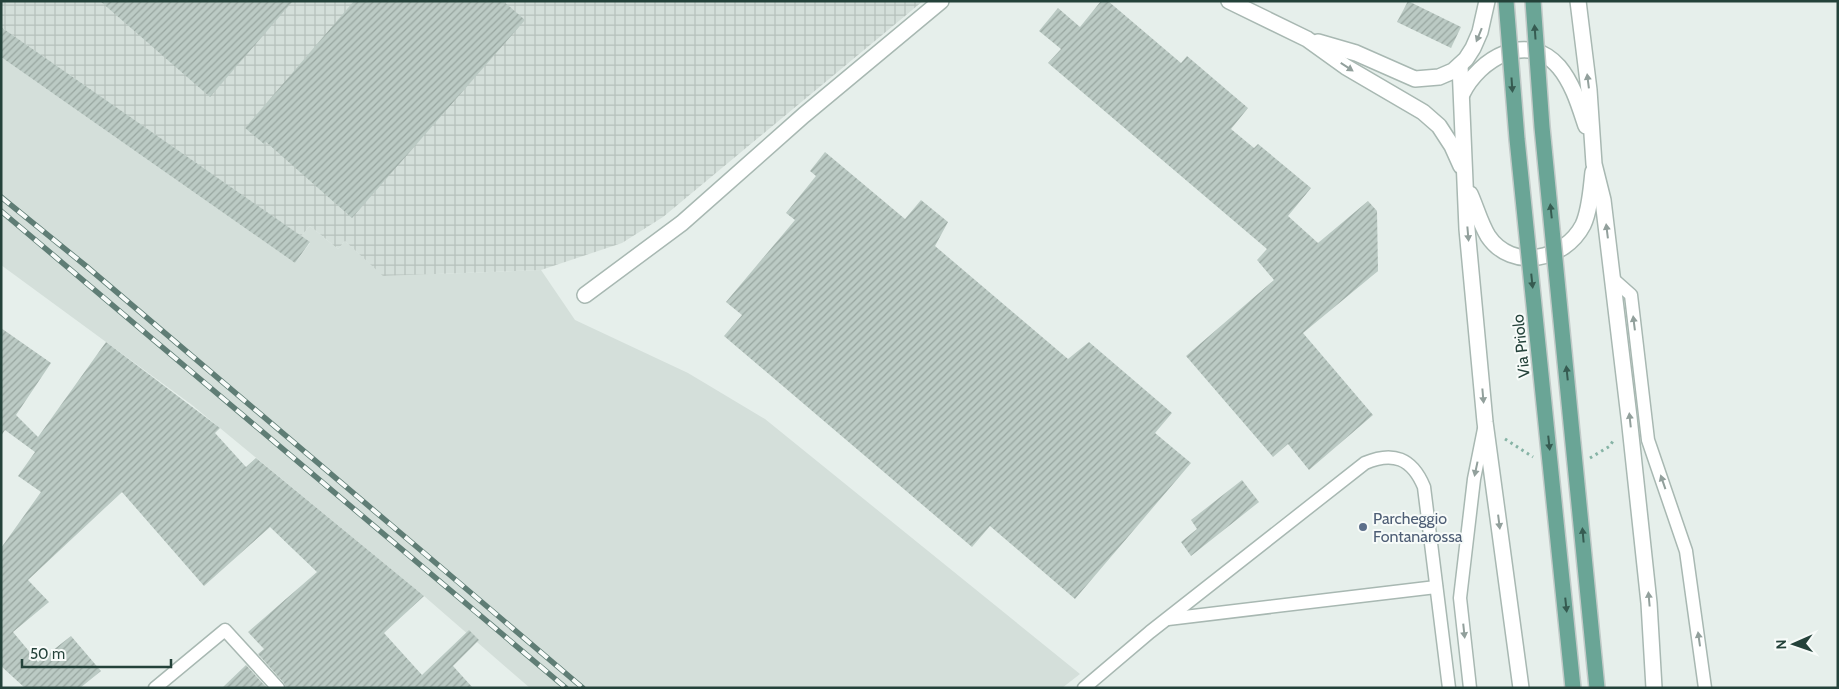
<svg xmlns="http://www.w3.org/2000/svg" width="1839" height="689" font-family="Cabin,sans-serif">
	<defs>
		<pattern id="industrial-grid" width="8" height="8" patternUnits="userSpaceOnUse" patternTransform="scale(1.25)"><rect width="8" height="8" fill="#d4dfda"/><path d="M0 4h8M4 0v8" fill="none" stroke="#b6c1bc"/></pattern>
		<pattern id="building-hatch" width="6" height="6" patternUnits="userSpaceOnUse" patternTransform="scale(1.25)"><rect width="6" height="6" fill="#bbcac4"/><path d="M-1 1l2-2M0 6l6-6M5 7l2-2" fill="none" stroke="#98a6a0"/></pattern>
	</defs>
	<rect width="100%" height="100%" fill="#e6efeb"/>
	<!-- built -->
	<path fill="#d4dfda" d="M1,57L295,263L310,243L301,236L310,226L338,249L345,241L384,276L541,270L575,320L688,373L765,419L1080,674L1062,688H530L424,596L192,405L1,265Z"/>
	<!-- industrial -->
	<path fill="url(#industrial-grid)" d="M1,1H923L663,217L622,243L541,270L383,276L345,241L338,249L310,226L301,236L1,27Z"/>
	<!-- building -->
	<g fill="url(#building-hatch)">
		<path d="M100,1H293L210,97Z"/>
		<path d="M354,1H503L525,20L352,218L266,142L264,144L245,128Z"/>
		<path d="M1101,1H1108L1181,63L1187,56L1248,108L1231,129L1254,148L1258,144L1311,188L1288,216L1318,243L1368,201L1377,211L1378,271L1303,333L1373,415L1309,470L1288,444L1273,457L1186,356L1274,280L1257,260L1267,249L1048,63L1061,49L1039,31L1058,8L1080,27Z"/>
		<path d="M1408,1L1461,27L1451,48L1397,22Z"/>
		<path d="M1,27L310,242L295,263L1,57Z"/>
		<path d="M825,152L905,219L921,200L948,222L935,246L1068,359L1089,342L1172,413L1155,433L1191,463L1075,599L990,526L972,547L724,336L742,315L726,302L795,220L786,213L816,176L810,171Z"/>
		<path d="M1,328L51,363L16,415L38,437L106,342L220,428L215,433L246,467L256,458L424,596L384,633L422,675L469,630L479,640L453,666L473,688H286L284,683L258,654L264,649L248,632L317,572L270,527L204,586L122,492L28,580L49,602L13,632L38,662L71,636L101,671L80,688H25L1,666V548L41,492L18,476L35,452L5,430L1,436Z"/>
		<path d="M1242,480L1259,502L1191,556L1181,542L1197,529L1191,520Z"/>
		<path d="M246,665L267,688H222Z"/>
	</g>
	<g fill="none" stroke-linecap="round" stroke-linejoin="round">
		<!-- service casing -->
		<g stroke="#a8b8b2" stroke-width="15">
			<g id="service">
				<path d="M1613,279L1631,295L1648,440L1686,551L1705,688"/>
				<path d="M1168,619L1436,587"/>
				<path d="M155,688L225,630L278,688"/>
				<path d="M1084,688L1150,632L1365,463C1393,451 1412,458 1424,487L1449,688"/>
				<path d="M1470,688L1460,598L1474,479L1484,429"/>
			</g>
		</g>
		<!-- minor casing -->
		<g stroke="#a8b8b2" stroke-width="18">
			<path id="minor" d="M585,295L682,223L804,115L941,1"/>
		</g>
		<!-- tertiary casing -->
		<g stroke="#a8b8b2" stroke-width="18">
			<g id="tertiary">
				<path d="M1229,1L1307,39L1346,67L1423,112L1439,126L1452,146L1461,166"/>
				<path d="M1578,1L1589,90L1594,164L1603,200L1629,417L1649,603L1654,688"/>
				<path d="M1318,42L1356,53L1415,79L1439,77L1453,71L1466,59L1473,48L1480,32L1487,1"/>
				<path d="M1460,65L1467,229L1485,422L1521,688"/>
				<path d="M1462,94C1479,59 1527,30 1559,67C1573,84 1579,105 1586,126"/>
				<path d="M1470,194C1476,207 1480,223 1488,236C1512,272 1565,260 1583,225C1590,210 1591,189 1593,172"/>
			</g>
		</g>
		<!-- path -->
		<g stroke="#86b3a5" stroke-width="3" stroke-dasharray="2.5 4" stroke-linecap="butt">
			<path d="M1505,439L1533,457"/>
			<path d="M1590,458L1610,446L1614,439"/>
		</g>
		<!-- service -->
		<use href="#service" stroke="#fff" stroke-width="12"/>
		<!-- minor -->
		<use href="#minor" stroke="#fff" stroke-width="15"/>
		<!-- tertiary -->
		<use href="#tertiary" stroke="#fff" stroke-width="15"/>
		<!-- rail casing -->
		<g stroke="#5f7d75" stroke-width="5.5">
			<g id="rail">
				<path d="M1,197L86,266L583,688"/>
				<path d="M1,211L566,688"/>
			</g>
		</g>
		<!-- rail -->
		<use href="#rail" stroke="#f7fbf9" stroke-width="4" stroke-dasharray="11" stroke-linecap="butt"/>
		<!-- primary-bridge casing -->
		<g stroke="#c2cac8" stroke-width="18" stroke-linecap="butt">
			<g id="primary-bridge">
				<path d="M1506,1L1517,139L1573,688"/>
				<path d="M1533,1L1542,127L1597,688"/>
			</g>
		</g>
		<!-- primary-bridge -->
		<use href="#primary-bridge" stroke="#6aa596" stroke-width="15"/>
	</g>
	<!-- one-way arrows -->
	<defs><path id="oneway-solid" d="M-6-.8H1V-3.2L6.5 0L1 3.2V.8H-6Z" transform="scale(1.25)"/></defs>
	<g fill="#365b51">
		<use href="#oneway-solid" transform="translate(1535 32) rotate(-94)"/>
		<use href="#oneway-solid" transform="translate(1512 85) rotate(86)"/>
		<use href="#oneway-solid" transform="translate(1551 211) rotate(-96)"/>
		<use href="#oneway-solid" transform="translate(1532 281) rotate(84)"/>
		<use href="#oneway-solid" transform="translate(1567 373) rotate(-96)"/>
		<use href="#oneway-solid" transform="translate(1549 443) rotate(84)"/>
		<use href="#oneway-solid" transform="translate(1583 535) rotate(-95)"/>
		<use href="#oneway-solid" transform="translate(1566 605) rotate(84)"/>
	</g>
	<g fill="#92a09c">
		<use href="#oneway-solid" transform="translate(1479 35) rotate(112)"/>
		<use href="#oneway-solid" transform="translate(1347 67) rotate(33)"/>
		<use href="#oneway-solid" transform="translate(1588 81) rotate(-97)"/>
		<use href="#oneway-solid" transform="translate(1607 231) rotate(-97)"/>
		<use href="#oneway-solid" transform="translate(1468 234) rotate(85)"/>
		<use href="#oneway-solid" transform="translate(1634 323) rotate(-97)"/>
		<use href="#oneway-solid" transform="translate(1483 396) rotate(85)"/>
		<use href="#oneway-solid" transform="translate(1630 420) rotate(-96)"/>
		<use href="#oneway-solid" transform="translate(1476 469) rotate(102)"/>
		<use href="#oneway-solid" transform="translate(1663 482) rotate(-109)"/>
		<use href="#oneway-solid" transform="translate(1499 522) rotate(83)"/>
		<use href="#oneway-solid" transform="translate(1649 599) rotate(-95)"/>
		<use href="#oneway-solid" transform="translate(1464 631) rotate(84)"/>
		<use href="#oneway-solid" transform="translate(1699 639) rotate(-98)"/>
	</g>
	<!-- markers -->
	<circle fill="#5c6f8a" stroke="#f7fbf9" stroke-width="2" cx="1363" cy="527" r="5"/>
	<g text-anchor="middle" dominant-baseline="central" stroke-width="4" stroke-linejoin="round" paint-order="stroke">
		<!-- street labels -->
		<g font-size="16" fill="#24423a" stroke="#f7fbf9">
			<text transform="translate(1521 346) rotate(-96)">Via Priolo</text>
		</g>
		<!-- service labels -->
		<g font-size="16" fill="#4e5e75" stroke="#f7fbf9" text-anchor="start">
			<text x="1373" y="518">Parcheggio<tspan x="1373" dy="18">Fontanarossa</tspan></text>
		</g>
	</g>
	<!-- border -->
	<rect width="1839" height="689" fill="none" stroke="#24423a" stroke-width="5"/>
	<!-- north arrow -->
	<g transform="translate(1794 644) rotate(268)" stroke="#f7fbf9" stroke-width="4" paint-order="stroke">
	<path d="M0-4L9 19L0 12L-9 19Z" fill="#24423a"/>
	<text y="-8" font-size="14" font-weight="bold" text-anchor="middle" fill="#24423a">N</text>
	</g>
	<!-- scale -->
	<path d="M22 659v8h149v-8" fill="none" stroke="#24423a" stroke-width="2.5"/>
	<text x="30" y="659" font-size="15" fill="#24423a" stroke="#f7fbf9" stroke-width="4" paint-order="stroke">50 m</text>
</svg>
